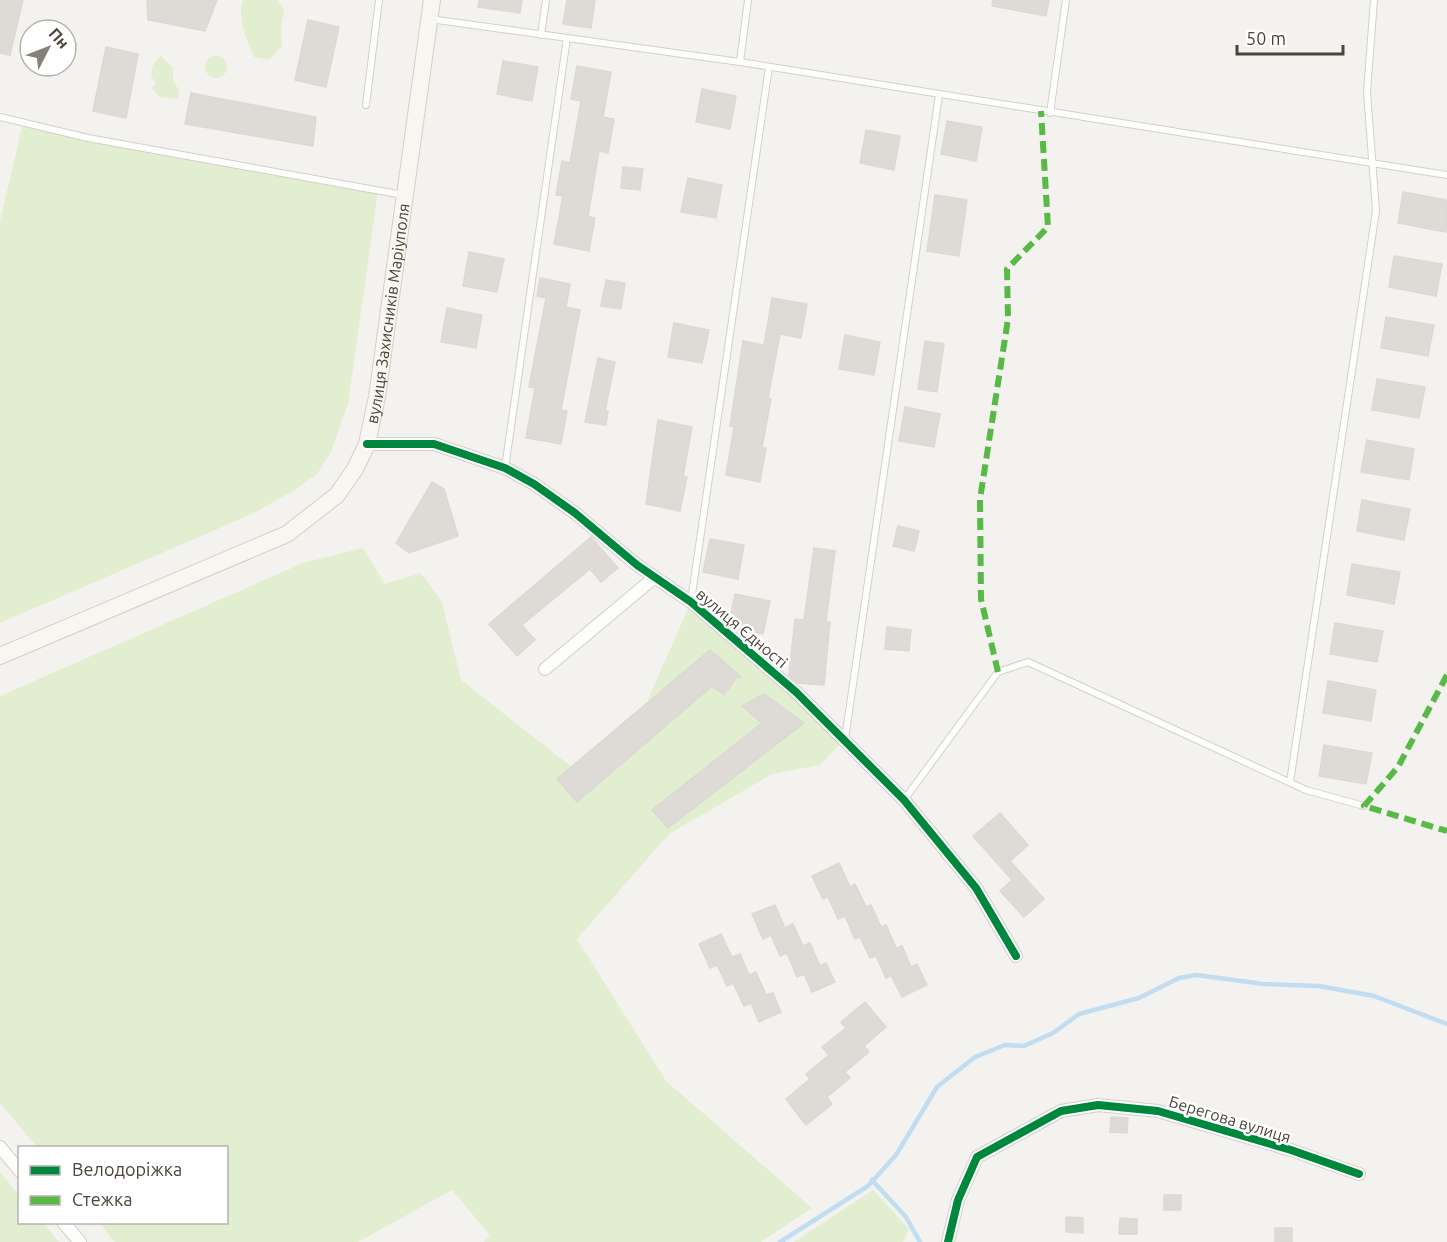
<svg xmlns="http://www.w3.org/2000/svg" width="1447" height="1242" font-family="Ubuntu,sans-serif">
	<rect width="100%" height="100%" fill="#f4f2ee"/>
	<!-- green -->
	<g fill="#e1eecf">
		<path d="M243,0H278L284,10L281,25L282,46L269,60L254,57C246,39 237,19 243,0Z"/>
		<circle cx="216" cy="67" r="11"/>
		<path d="M161,56L173,68V81L179,90L178,99L159,97L152,88L156,83L151,76L153,65Z"/>
		<path d="M23,123L378,191L348,404L331,452L317,474L295,490L252,514L0,623V221Z"/>
		<path d="M363,548L385,584L421,573L442,602L461,680L591,782L636,748L649,697L691,602L845,739L820,765L772,774L669,834L577,939L666,1081L812,1208L761,1242H484L490,1235L452,1190L358,1242H115L99,1223L226,1222V1148L37,1147L0,1103V696L303,563Z"/>
		<path d="M0,1172L19,1195L20,1222L43,1223L59,1242H0Z"/>
		<path d="M873,1190L909,1229L903,1242H794Z"/>
	</g>
	<g fill="none" stroke-linecap="round" stroke-linejoin="round">
		<!-- stream -->
		<g stroke="#c0ddf1" stroke-width="4.5">
			<path d="M872,1180L906,1217L920,1242"/>
			<path d="M780,1242L868,1186L896,1155L937,1087L975,1057L1005,1045L1024,1046L1053,1033L1079,1014L1139,998L1179,978L1197,975L1263,984L1319,986L1374,996L1447,1024"/>
		</g>
	</g>
	<!-- building -->
	<g fill="#dedbd6" stroke="#dcd9d4" stroke-width="1.5">
		<path d="M0,0H23L10,55L0,53Z"/>
		<path d="M147,0H217L205,31L148,20Z"/>
		<path d="M479,0H522L520,13L478,7Z"/>
		<path d="M567,0H595L591,28L563,24Z"/>
		<path d="M993,0H1049L1046,16L992,6Z"/>
		<path d="M308,20L339,27L326,87L295,80Z"/>
		<path d="M106,47L138,54L126,118L93,111Z"/>
		<path d="M503,61L538,67L532,101L497,94Z"/>
		<path d="M577,66L611,72L603,117L614,119L608,153L599,151L588,216L595,218L589,251L554,244L563,196L556,195L562,161L570,163L581,101L571,99Z"/>
		<path d="M702,89L736,96L730,129L696,122Z"/>
		<path d="M191,93L316,117L313,146L185,124Z"/>
		<path d="M947,121L982,127L976,161L941,154Z"/>
		<path d="M866,130L900,136L894,170L860,163Z"/>
		<path d="M623,167L643,169L640,190L621,188Z"/>
		<path d="M688,178L722,185L716,218L681,212Z"/>
		<path d="M1403,192L1447,200L1446,232L1398,223Z"/>
		<path d="M935,195L967,200L959,256L927,251Z"/>
		<path d="M469,252L504,259L497,292L463,286Z"/>
		<path d="M1394,256L1442,264L1436,296L1389,287Z"/>
		<path d="M540,278L570,284L566,307L580,310L561,410L567,411L561,444L526,438L535,388L529,387L546,298L537,296Z"/>
		<path d="M606,280L625,283L621,309L601,306Z"/>
		<path d="M772,298L807,304L801,338L780,334L768,398L771,399L762,448H766L760,482L726,475L734,427L730,426L743,341L764,345Z"/>
		<path d="M447,308L482,315L476,348L441,342Z"/>
		<path d="M1386,317L1434,325L1428,356L1381,348Z"/>
		<path d="M674,323L709,330L702,363L668,357Z"/>
		<path d="M845,335L880,342L874,375L839,369Z"/>
		<path d="M925,341L944,344L937,392L918,389Z"/>
		<path d="M598,358L615,362L605,411H608L606,425L585,422Z"/>
		<path d="M1377,379L1425,387L1419,418L1372,410Z"/>
		<path d="M905,407L940,414L934,447L899,441Z"/>
		<path d="M658,420L692,427L683,477H687L680,511L646,504Z"/>
		<path d="M1367,440L1414,449L1409,480L1361,472Z"/>
		<path d="M432,482L444,489L458,536L409,553L396,543Z"/>
		<path d="M1362,500L1410,509L1404,540L1357,531Z"/>
		<path d="M898,526L919,531L914,551L893,546Z"/>
		<path d="M591,537L618,568L601,582L590,569L522,625L535,640L517,656L489,624Z"/>
		<path d="M710,539L744,545L738,579L703,572Z"/>
		<path d="M814,548L835,551L826,622H830L824,685L798,683L789,675L795,619L804,620Z"/>
		<path d="M1352,564L1400,572L1394,604L1347,595Z"/>
		<path d="M735,594L770,601L763,634L735,629L729,624Z"/>
		<path d="M1335,623L1383,631L1377,662L1330,654Z"/>
		<path d="M887,627L911,630L909,651L885,649Z"/>
		<path d="M710,650L741,677H737L724,695L712,686L577,802L557,779Z"/>
		<path d="M1328,681L1376,690L1371,721L1323,713Z"/>
		<path d="M764,694L804,723L668,828L652,810L762,723L742,706Z"/>
		<path d="M1324,745L1372,753L1366,784L1319,776Z"/>
		<path d="M1000,813L1028,845L1010,861L1044,899L1024,917L1000,891L1012,880L973,836Z"/>
		<path d="M839,863L850,887L855,884L866,907L871,905L881,927L886,925L896,948L902,946L911,967L917,964L927,985L902,997L891,975L886,978L876,956L870,958L860,937L855,939L845,916L838,919L828,897L823,899L812,876Z"/>
		<path d="M775,905L785,928L793,924L803,946L810,943L820,966L826,963L835,982L812,992L804,974L797,977L787,953L780,956L771,935L763,939L752,914Z"/>
		<path d="M721,934L732,957L740,954L749,975L756,972L766,995L773,993L781,1012L759,1022L751,1003L744,1006L733,983L727,986L717,965L710,968L699,944Z"/>
		<path d="M865,1002L886,1027L864,1046L869,1052L845,1072L850,1078L827,1097L832,1104L806,1125L786,1099L810,1079L806,1074L829,1055L822,1047L846,1028L841,1022Z"/>
		<path d="M1111,1117L1128,1118L1127,1133L1110,1132Z"/>
		<rect x="1164" y="1195" width="17" height="15"/>
		<path d="M1066,1217L1083,1218V1233L1066,1232Z"/>
		<path d="M1120,1218L1137,1219V1234H1119Z"/>
		<rect x="1275" y="1228" width="17" height="14"/>
	</g>
	<g fill="none" stroke-linecap="round" stroke-linejoin="round">
		<!-- service casing -->
		<g stroke="#d2d0cb" stroke-width="8">
			<g id="service">
				<path d="M430,19L740,62L1447,175"/>
				<path d="M541,35L546,0"/>
				<path d="M740,62L748,0"/>
				<path d="M366,105L379,0"/>
				<path d="M1050,113L1066,0"/>
				<path d="M0,117L88,138L403,195"/>
				<path d="M505,468L567,38"/>
				<path d="M691,601L769,67"/>
				<path d="M845,739L939,95"/>
				<path d="M1290,782L1376,211L1367,92L1374,0"/>
				<path d="M904,800L998,672L1028,662L1306,790L1364,806"/>
			</g>
		</g>
		<!-- minor casing -->
		<g stroke="#d2d0cb" stroke-width="14">
			<g id="minor">
				<path d="M367,444H434L505,468L534,484L575,513L637,565L691,602L796,692L904,800L976,888L1016,956"/>
				<path d="M545,669L655,577"/>
				<path d="M0,1147L20,1171"/>
				<path d="M63,1222L80,1242"/>
				<path d="M948,1242L958,1200L977,1157L1061,1111L1098,1105L1158,1111L1291,1150L1359,1174"/>
			</g>
		</g>
		<!-- secondary casing -->
		<g stroke="#d3cfc5" stroke-width="18">
			<g id="secondary">
				<path id="s1" d="M0,656L287,534L337,495L355,469L367,444L377,397L432,0"/>
			</g>
		</g>
		<!-- service -->
		<use href="#service" stroke="#fdfdfc" stroke-width="6"/>
		<!-- minor -->
		<use href="#minor" stroke="#fdfdfc" stroke-width="12"/>
		<!-- secondary -->
		<use href="#secondary" stroke="#f7f6f1" stroke-width="16"/>
		<!-- quiet -->
		<g stroke="#58b947" stroke-width="6" stroke-dasharray="12 6" stroke-linecap="butt">
			<path d="M998,672L981,599L980,499L1008,319L1007,269L1048,227L1041,111"/>
			<path d="M1447,675L1398,767L1364,806L1447,831"/>
		</g>
		<!-- cycleway casing -->
		<g stroke="#fff" stroke-width="11">
			<g id="cycleway">
				<path d="M367,444H434L505,468L534,484L575,513L637,565L691,602L796,692L904,800L976,888L1016,956"/>
				<path d="M948,1242L958,1200L977,1157L1061,1111L1098,1105L1158,1111L1291,1150L1359,1174"/>
			</g>
		</g>
		<!-- cycleway -->
		<use href="#cycleway" stroke="#00873e" stroke-width="8"/>
	</g>
	<g text-anchor="middle" dominant-baseline="central" stroke-width="5" stroke-linejoin="round" paint-order="stroke">
		<!-- street labels -->
		<g font-size="16" fill="#4b4439" stroke="#fff">
			<text stroke="none"><textPath href="#s1" startOffset="567">вулиця Захисників Маріуполя</textPath></text>
			<text transform="translate(742 628) rotate(40)">вулиця Єдності</text>
			<text transform="translate(1230 1119) rotate(17)">Берегова вулиця</text>
		</g>
	</g>
	<!-- legend -->
	<rect x="18" y="1146" width="210" height="78" fill="#ffffff" stroke="#b7b4b0" stroke-width="1.5"/>
	<rect x="30" y="1166" width="30" height="9" fill="#00873e" stroke="#b7b4b0" stroke-width="1.5"/>
	<text x="72" y="1176" font-size="18" fill="#4b4439">Велодоріжка</text>
	<rect x="30" y="1196" width="30" height="9" fill="#58b947" stroke="#b7b4b0" stroke-width="1.5"/>
	<text x="72" y="1206" font-size="18" fill="#4b4439">Стежка</text>
	<!-- north arrow -->
	<g transform="translate(48 48) rotate(48)"><circle r="28" fill="#ffffff" stroke="#b7b4b0" stroke-width="1.5"/>
	<path d="M0-4.5L10 22L0 15L-10 22Z" fill="#868178"/>
	<text y="-9" font-size="16" font-weight="bold" text-anchor="middle" fill="#4b4439">Пн</text>
	</g>
	<!-- scale -->
	<path d="M1237 45v9h106v-9" fill="none" stroke="#4b4439" stroke-width="3"/>
	<text x="1246" y="45" font-size="18" fill="#4b4439" stroke="#ffffff" stroke-width="4.5" paint-order="stroke">50 m</text>
</svg>
